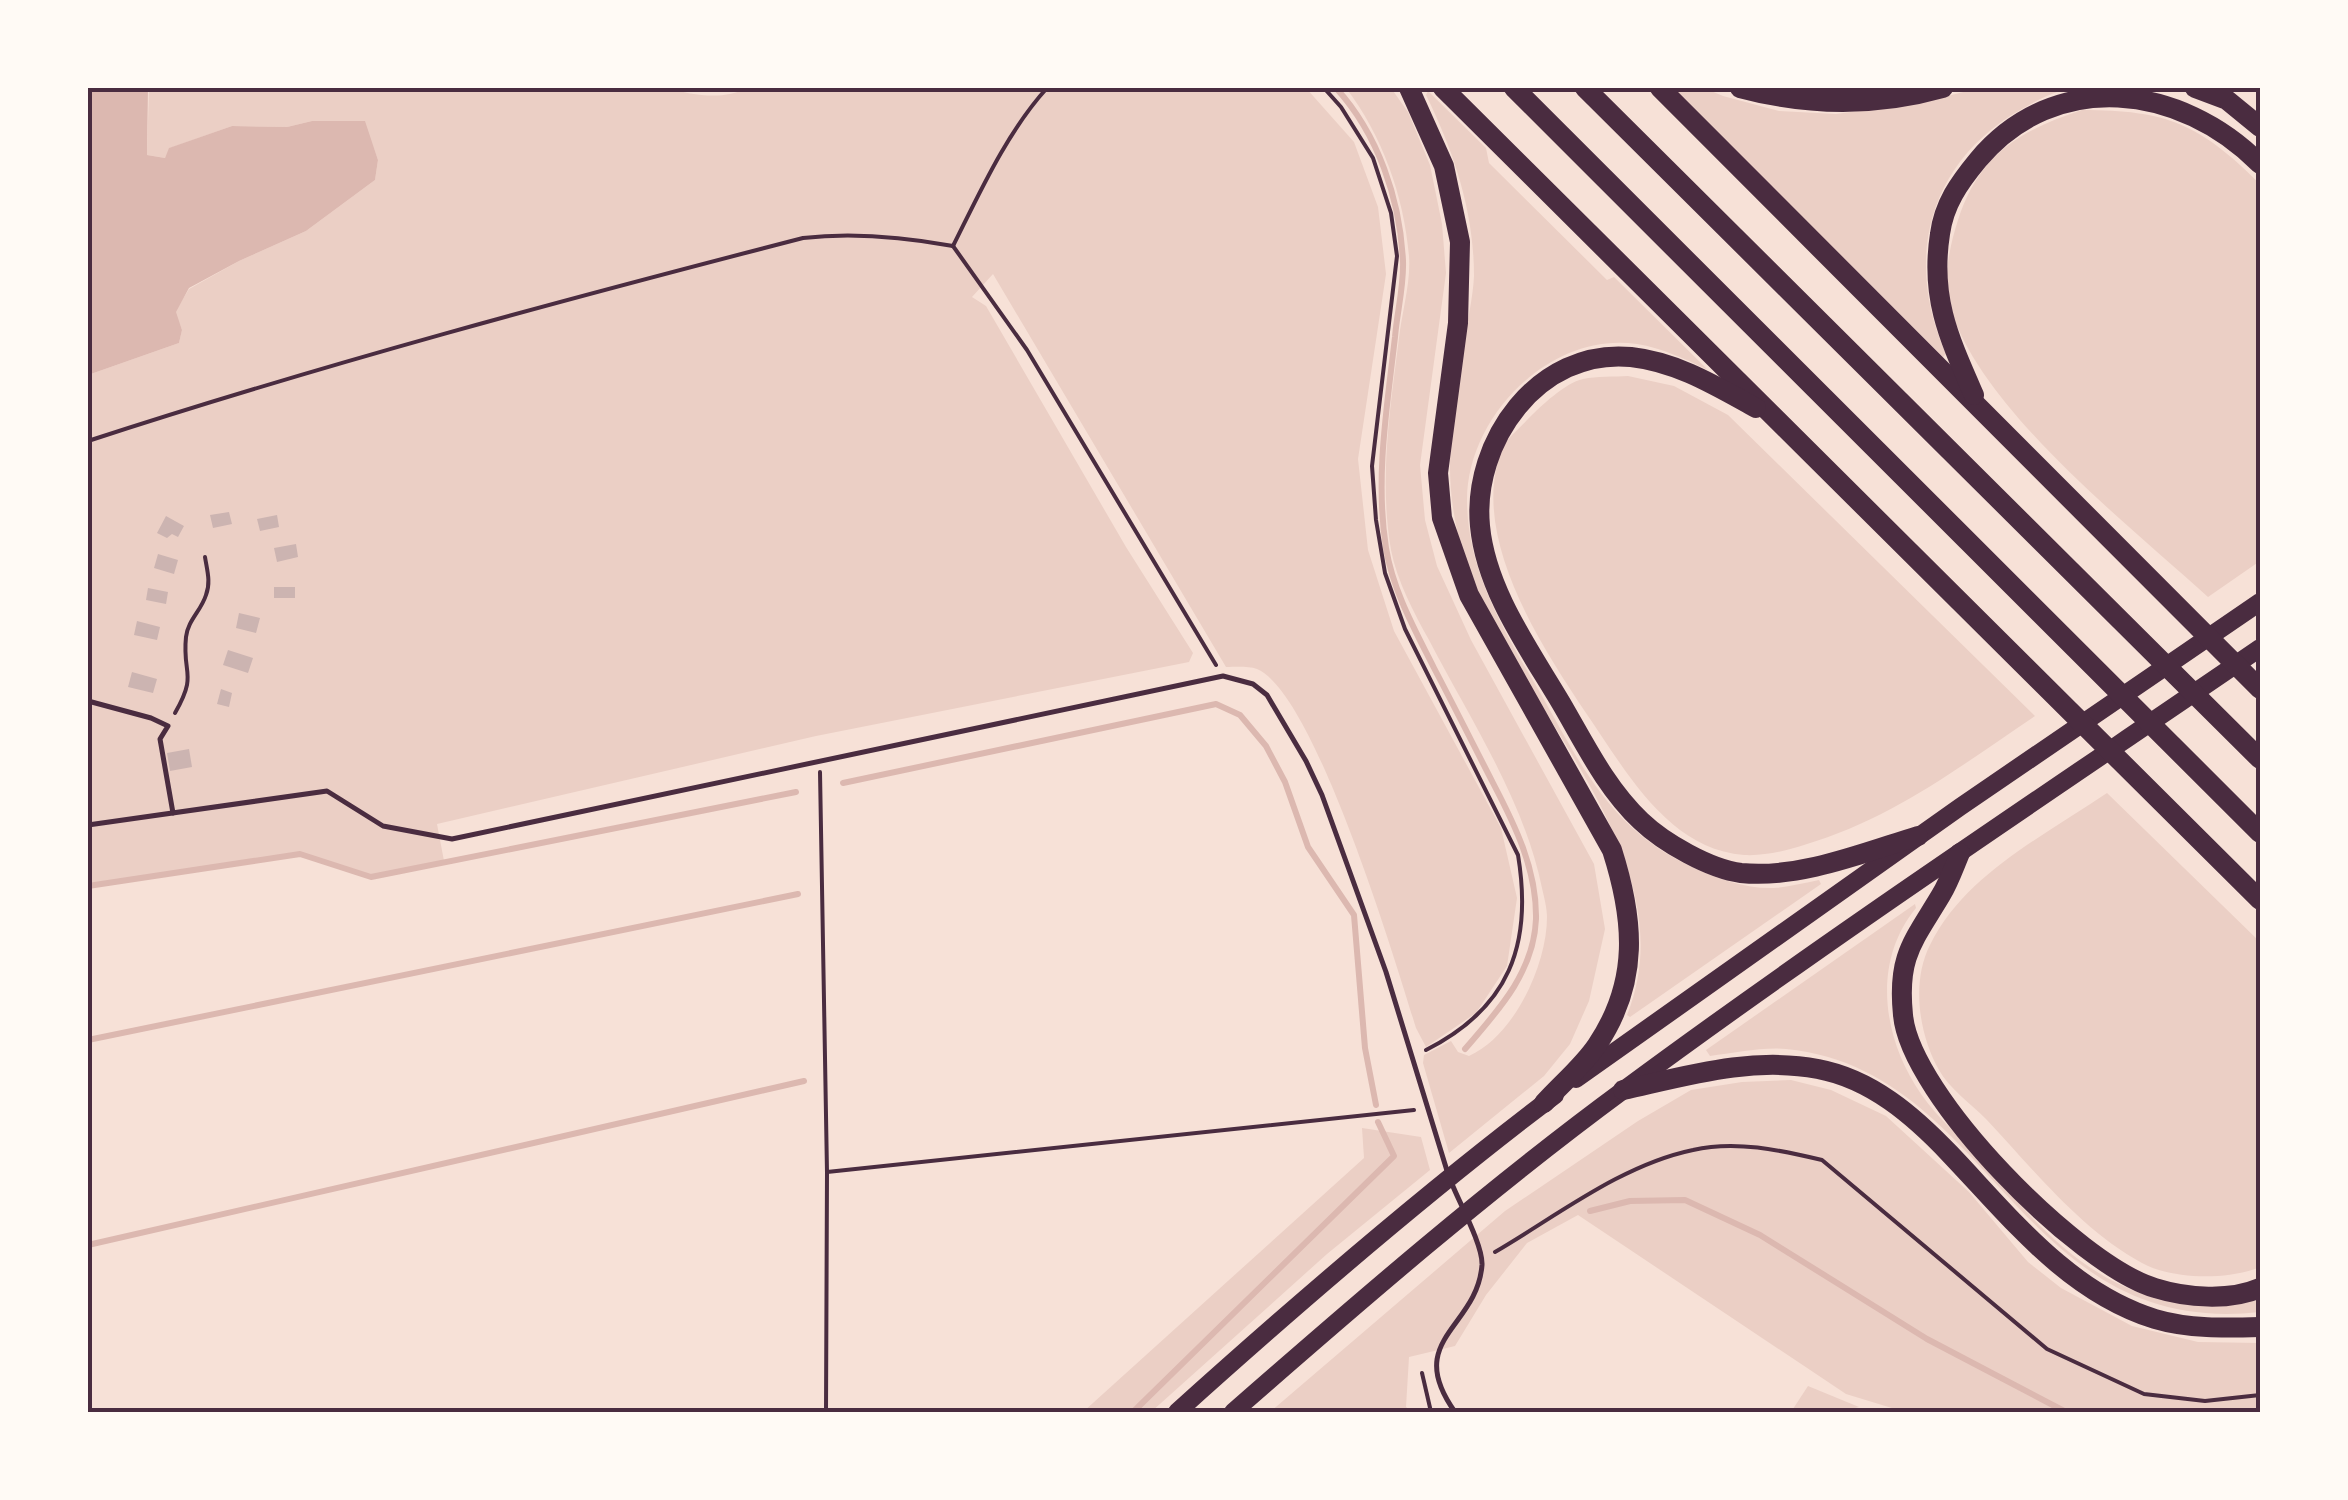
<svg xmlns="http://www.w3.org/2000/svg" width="2348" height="1500" font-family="Mulish,sans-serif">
	<rect width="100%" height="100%" fill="#f7e1d7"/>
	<!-- green -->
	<g fill="#ebcfc5">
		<path d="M149,88H670C691,96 727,100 746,88H1306L1354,142L1378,207L1386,274L1358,459L1368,550L1394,631L1501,828L1517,898L1507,966L1476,1013L1426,1047L1416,1028C1396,963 1315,693 1257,669C1249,666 1235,667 1226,667L993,274L972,297L986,306L1126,547L1193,653L1189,662L816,736L437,824L444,861L371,875L300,853L88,884V375L179,343L182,330L175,312L189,289L239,261L306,231L375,180L378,160L364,121H312L287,127L232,126L170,148L165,158L147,155Z"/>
		<path d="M1346,88H1391L1408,112L1430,165L1442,224L1446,273L1420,465L1425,520L1437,566L1471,640L1594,864L1605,929L1589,1001L1570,1044L1544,1076L1449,1153L1423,1063L1424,1055L1451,1041L1458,1052L1469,1056C1514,1036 1547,965 1547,917C1547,908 1544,897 1542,888C1524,800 1470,719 1429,640C1414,613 1397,581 1391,550C1379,479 1390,409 1399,338C1402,312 1411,282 1409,256C1404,196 1382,135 1346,88Z"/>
		<path d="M1672,88H1704L1723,96L1779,111L1836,114L1924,102L1979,88H2073C2050,92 2030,104 2010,116C1925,171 1906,265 1946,354L1943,357Z"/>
		<path d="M1428,91L1486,148L1489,163L1607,280L1614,277L1708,370C1685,359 1662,348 1637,344C1551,331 1467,416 1467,500C1467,570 1504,631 1538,689C1582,766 1609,829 1694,868C1718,879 1747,889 1774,888C1788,887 1804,883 1819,880L1821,884L1630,1017L1627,1015C1692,854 1506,698 1463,553C1440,475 1452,421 1464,343C1467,322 1473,298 1474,276C1474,211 1454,152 1426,95Z"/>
		<path d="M2082,110C2167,110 2200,124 2260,184V561L2208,597C2129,525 1984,412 1951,310C1942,282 1949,248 1958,220C1979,155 2018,131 2082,110Z"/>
		<path d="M1628,376L1674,386L1728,415L2035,716C1959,767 1894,818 1804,845C1785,851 1765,856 1744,855C1667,849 1625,769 1586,713C1540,644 1467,533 1503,447C1508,437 1520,428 1528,419C1541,406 1565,383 1583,379C1597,376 1614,377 1628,376Z"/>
		<path d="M2107,793L2260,942V1267C2229,1280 2173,1280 2142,1263C2081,1230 2033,1169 1986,1119C1971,1104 1949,1088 1939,1070C1919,1035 1911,982 1930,945C1965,874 2044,836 2107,793Z"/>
		<path d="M1915,904L1916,908C1871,963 1883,1039 1921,1094C1937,1118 1963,1139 1983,1162C2021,1207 2064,1258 2119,1284C2163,1306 2213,1310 2260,1299V1312C2017,1339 1993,1069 1786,1049C1762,1047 1734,1053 1710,1056L1706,1050Z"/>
		<path d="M1791,1080L1831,1090L1886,1116L1969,1192L2028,1262L2061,1288L2132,1326L2198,1342L2260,1343V1412H1905L1846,1394L1578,1215L1527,1243L1486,1295L1455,1346L1409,1357L1406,1407L1412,1412H1270L1505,1211L1638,1121L1691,1090L1742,1082Z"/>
		<path d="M1362,1128L1421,1137L1430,1170L1327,1254L1151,1412H1083L1364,1158Z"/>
		<path d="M1808,1386L1859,1407L1840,1412H1791Z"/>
	</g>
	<!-- water -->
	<path fill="#dcb8b0" d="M88,88H148L147,155L165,158L169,148L232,126L287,127L312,121H365L378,160L375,180L306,231L239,261L189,288L176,312L182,330L179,343L88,375Z"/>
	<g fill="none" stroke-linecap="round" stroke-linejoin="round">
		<!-- stream -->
		<g stroke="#dcb8b0" stroke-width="6">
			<path d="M1336,88C1378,134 1400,199 1403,261C1404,286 1397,312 1395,337C1387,407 1375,478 1386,548C1393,591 1415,630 1434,668C1454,706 1473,744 1493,783C1515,825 1537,870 1536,919C1534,972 1498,1011 1465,1049"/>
			<path d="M843,783L1216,704L1240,715L1266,746L1285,782L1308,847L1354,915L1365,1048L1376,1105"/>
			<path d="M88,886L300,854L371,877L796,792"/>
			<path d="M88,1040L798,894"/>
			<path d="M1590,1211L1630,1201L1685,1200L1760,1235L1927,1339L2066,1412"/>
			<path d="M88,1245L804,1081"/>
			<path d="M1133,1412L1394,1156L1378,1122"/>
		</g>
	</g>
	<!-- building -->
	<g fill="#ccb4b1">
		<path d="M229,512L232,524L213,528L210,515Z"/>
		<path d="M277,515L279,527L260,531L257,519Z"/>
		<path d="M166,516L184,526L178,537L172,534L167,538L157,533Z"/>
		<path d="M296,544L298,557L277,562L274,548Z"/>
		<path d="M158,554L178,560L174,574L154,568Z"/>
		<rect x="274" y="587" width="21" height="11"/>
		<path d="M148,588L168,592L166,604L146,600Z"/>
		<path d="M239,613L260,618L256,633L236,628Z"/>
		<path d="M137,621L160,627L157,640L134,635Z"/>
		<path d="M228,650L253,658L248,673L223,665Z"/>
		<path d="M132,672L157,679L153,693L128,687Z"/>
		<path d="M221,689L232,693L229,707L217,704Z"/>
		<path d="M189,749L192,767L170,771L167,753Z"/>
	</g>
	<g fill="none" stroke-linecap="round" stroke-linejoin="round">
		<!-- path -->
		<g stroke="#4a2c40" stroke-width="4">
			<path d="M1324,88L1341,107L1373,158L1391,213L1397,256L1372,466L1376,520L1385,573L1405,629L1518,855C1533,945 1509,1008 1426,1050"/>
			<path d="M953,246L1027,350L1216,665"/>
			<path d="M953,246C980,192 1007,132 1047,88"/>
			<path d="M88,441C324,364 563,300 803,238C853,232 904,237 953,246"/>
			<path d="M175,713C198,673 182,675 186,637C188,620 201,611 206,595C211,582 207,570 205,557"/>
			<path d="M820,772L827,1172L826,1412"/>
			<path d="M827,1172L1414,1110"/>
			<path d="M1495,1252C1557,1216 1621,1165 1693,1150C1735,1140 1780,1150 1822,1160L2047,1349L2144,1394L2205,1401L2260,1395"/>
			<path d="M1422,1373L1431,1412"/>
		</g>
		<!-- service -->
		<g stroke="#4a2c40" stroke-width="5">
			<path d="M88,701L151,718L168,726L160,739L173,813"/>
			<path d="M88,825L327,791L383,826L452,839L1223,676L1253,684L1267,695L1306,761L1322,795L1386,972L1448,1174"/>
			<path d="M1452,1184C1460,1204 1483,1246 1482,1265C1477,1329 1403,1339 1455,1412"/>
		</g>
		<!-- trunk -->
		<g stroke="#4a2c40" stroke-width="18">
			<path d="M1576,1079L1960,807L2260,602"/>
			<path d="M1177,1412C1299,1302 1424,1194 1555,1095"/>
			<path d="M1233,1412C1360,1301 1489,1189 1625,1089C1832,936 2048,793 2260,648"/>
		</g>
		<!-- motorway -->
		<g stroke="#4a2c40" stroke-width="20">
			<path d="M1409,88L1444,166L1460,242L1458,323L1438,473L1442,518L1469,595L1612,850C1634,919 1640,981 1597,1045C1583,1066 1561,1084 1544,1103"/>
			<path d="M1443,88L2260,900"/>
			<path d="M1514,88L2260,833"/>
			<path d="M1585,88L2260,759"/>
			<path d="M1660,88L2260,689"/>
			<path d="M1740,88C1807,106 1876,107 1943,88"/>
			<path d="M2195,88L2227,100L2260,127"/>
			<path d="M1974,395C1949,338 1930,298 1940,234C1944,204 1959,183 1978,160C2055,68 2181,84 2260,164"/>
			<path d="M1756,408C1716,386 1677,362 1631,357C1538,348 1472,442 1480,526C1486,590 1529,649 1561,703C1585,744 1606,788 1641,821C1664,843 1710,869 1741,873C1799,879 1863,853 1918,836"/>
			<path d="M1960,853C1954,867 1949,882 1941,895C1913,942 1897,956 1903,1015C1910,1095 2078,1265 2155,1288C2187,1298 2230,1301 2260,1288"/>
			<path d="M1623,1090C1686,1076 1752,1056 1818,1069C1871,1079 1913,1115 1950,1154C2010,1217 2068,1292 2155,1319C2188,1329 2226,1328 2260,1327"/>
		</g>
	</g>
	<!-- border -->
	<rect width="2348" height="1500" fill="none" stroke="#fffaf5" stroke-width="180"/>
	<rect x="90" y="90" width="2168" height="1320" fill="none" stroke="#4a2c40" stroke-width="4"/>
</svg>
